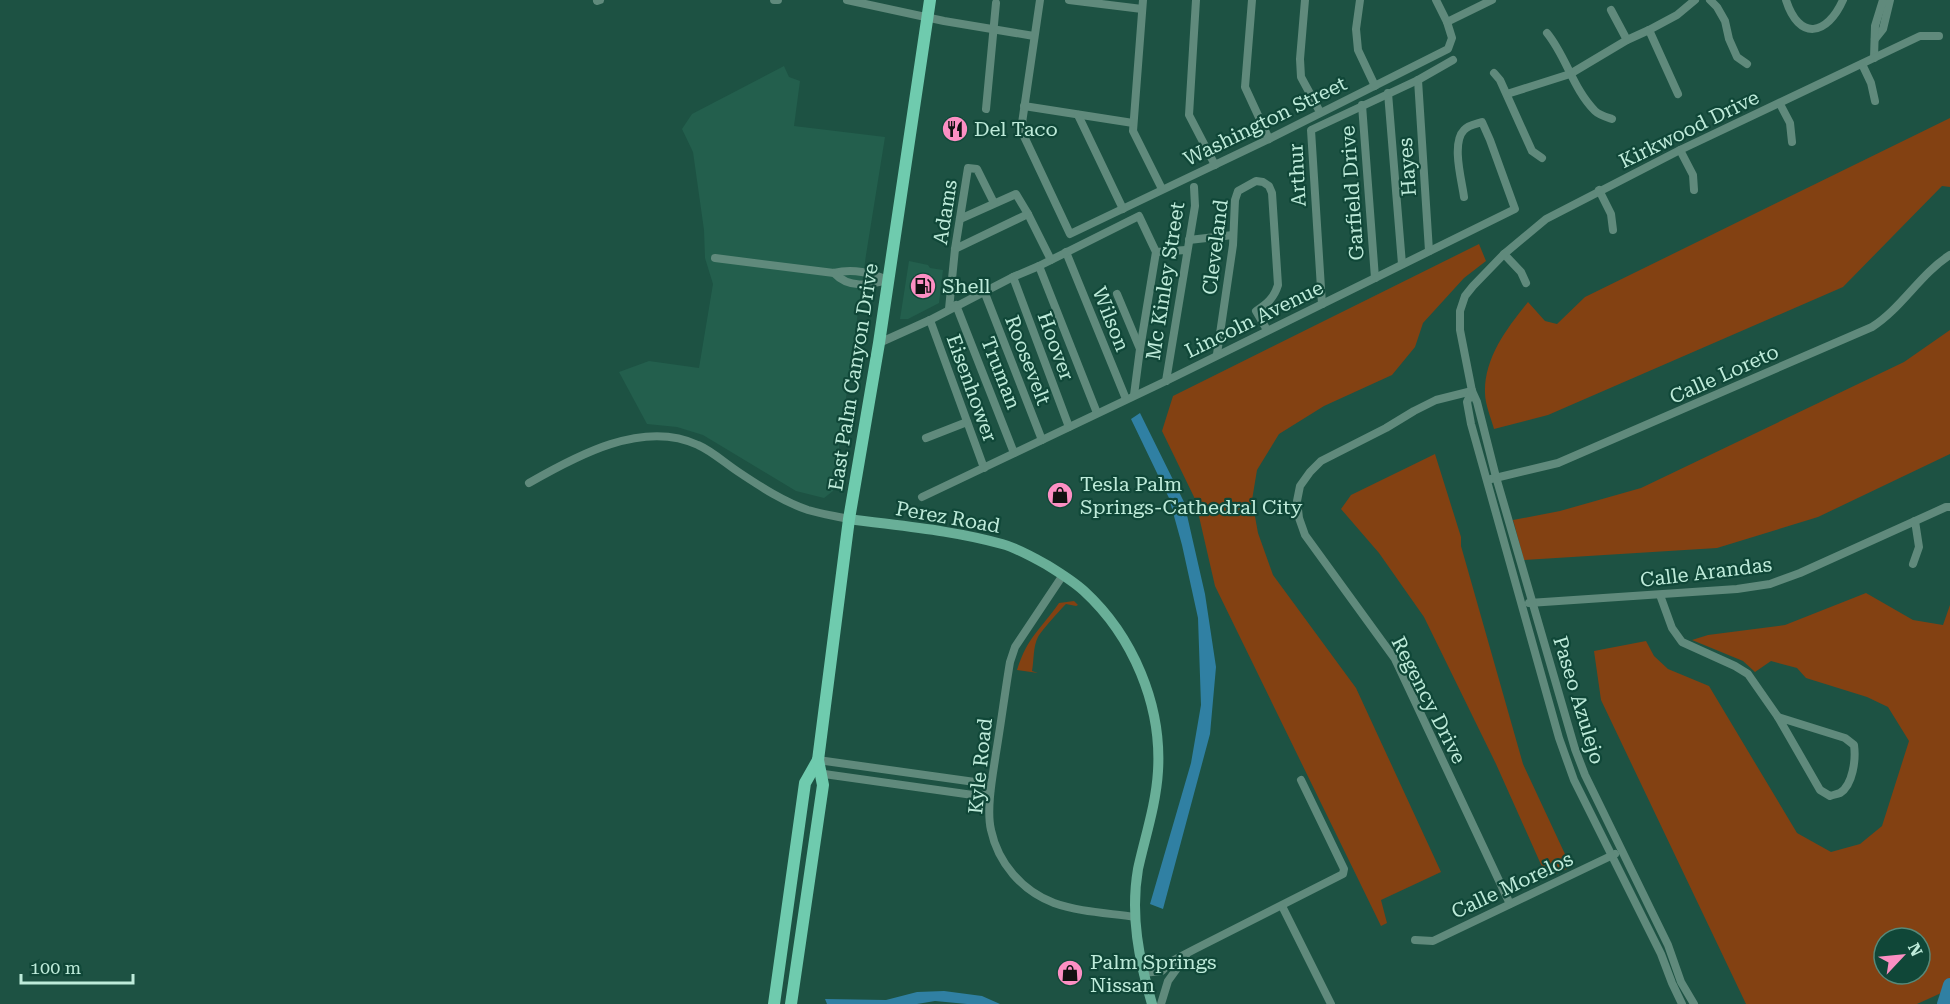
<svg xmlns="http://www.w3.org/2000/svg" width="1950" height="1004" font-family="'Roboto Serif',serif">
	<rect width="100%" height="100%" fill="#1d5243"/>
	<!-- built -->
	<g fill="#235f4d">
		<path d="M784,66L789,77L800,81L794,126L885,137L866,255L833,491L824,498L796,491L703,435L677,427L647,424L619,372L649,361L699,368L713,284L705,258L704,230L693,152L682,129L692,114Z"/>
		<path d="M909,261L928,265L930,268L943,270L939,303L908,319H900Z"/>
	</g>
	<!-- green -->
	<g fill="#834112" fill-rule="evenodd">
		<path d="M1950,118V187L1942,186L1843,287L1548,415L1494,429C1491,418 1485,404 1485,393C1484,358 1507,328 1528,302L1545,321L1557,324L1585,297Z"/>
		<path d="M1479,244L1486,261L1464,278L1423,323L1415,347L1392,375L1324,406L1279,434L1257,470L1252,500L1258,533L1273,575L1356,688L1441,872L1381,900L1387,923L1381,926L1215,586L1195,499L1162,431L1173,396Z"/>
		<path d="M1950,330V454L1818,517L1717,548L1524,560L1513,520L1560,511L1641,488L1904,362Z"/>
		<path d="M1435,454L1461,537V546L1523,764L1571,867L1547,878L1496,764L1424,617L1379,553L1341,509L1351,495Z"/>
		<path d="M1866,593L1913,620L1943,625L1950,605V989L1917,1004H1746L1601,700L1594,651L1646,641L1654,656L1668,669L1709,686L1797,833L1831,852L1860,844L1882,826L1909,741L1888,707L1867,697L1806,678L1797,668L1771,661L1755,672L1743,661L1692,640L1708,635L1785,625ZM1884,938H1920V974H1884Z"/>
		<path d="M1074,601L1078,605L1076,606L1066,604C1061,609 1042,630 1038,637C1033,646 1034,661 1032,671L1038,673L1017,670C1027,637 1041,629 1059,603Z"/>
	</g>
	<!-- water -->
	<g fill="#3080a3">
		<path d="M1140,413L1184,502L1205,594L1216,667L1210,734L1163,909L1150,904L1191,763L1201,705L1198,618L1182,545L1169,498L1131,419Z"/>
		<path d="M944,991L982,996L1000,1004H967L935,1001L917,1004H827L825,999L886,1000L917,992Z"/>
	</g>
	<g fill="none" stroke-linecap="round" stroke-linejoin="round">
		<!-- river -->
		<path stroke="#3080a3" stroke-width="14" d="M1944,1004L1950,985"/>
		<!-- minor -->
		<g stroke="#608a7c" stroke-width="8">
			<path d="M774,0H778"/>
			<path d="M847,0L944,21L1034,36"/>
			<path d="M1040,0L1021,130L1070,234L1269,139L1448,49L1452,38L1447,22L1436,0"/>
			<path d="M1069,0L1142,9"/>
			<path d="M1143,0L1133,131L1162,189"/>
			<path d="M1196,0L1189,115L1215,165"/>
			<path d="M1252,0L1245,87L1269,139"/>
			<path d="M1305,0L1300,59L1301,77L1320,112"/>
			<path d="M1360,0L1356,29L1358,50L1375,86"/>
			<path d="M1710,0L1717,7L1725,21L1729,39L1737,57L1747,64"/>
			<path d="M1786,0C1799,41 1827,36 1843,0"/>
			<path d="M597,1L600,0"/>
			<path d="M1611,10L1627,40"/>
			<path d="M1447,22L1492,0"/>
			<path d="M1649,30L1678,94"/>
			<path d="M1547,33C1566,56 1573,89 1595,111C1599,115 1606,117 1612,119"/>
			<path d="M1875,39L1883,29L1890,0"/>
			<path d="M1874,58L1875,26L1883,0"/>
			<path d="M1862,64L1871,83L1875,101"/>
			<path d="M1494,73L1500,80L1532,151L1542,158"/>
			<path d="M1418,80L1429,251"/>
			<path d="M1388,93L1402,264"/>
			<path d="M1507,94L1570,74L1627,40L1649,30L1677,15L1695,0"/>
			<path d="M1780,104L1790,123L1792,142"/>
			<path d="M1362,105L1375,278"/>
			<path d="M1024,106L1133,123"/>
			<path d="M986,109L996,3"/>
			<path d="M1078,115L1123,209"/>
			<path d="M1680,150L1693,175L1694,190"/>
			<path d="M1599,190L1611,214L1613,230"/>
			<path d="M960,219L1016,194L1028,214"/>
			<path d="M1189,240L1233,235"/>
			<path d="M955,249L1028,214L1051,260"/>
			<path d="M1066,252L1126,399"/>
			<path d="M1156,252L1186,250"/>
			<path d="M1504,254L1521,272L1526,283"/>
			<path d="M715,258L834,273C854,268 870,273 888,280"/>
			<path d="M1039,266L1097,413"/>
			<path d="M834,273C849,289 869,285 888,280"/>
			<path d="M1013,277L1069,427"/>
			<path d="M984,291L1042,440"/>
			<path d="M1117,294L1140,349L1134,395"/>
			<path d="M1322,304L1311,130L1418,80L1453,60"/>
			<path d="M956,305L1014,453"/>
			<path d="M949,309L955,249L968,168L977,169L994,203"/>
			<path d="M930,320L984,468"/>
			<path d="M879,343L930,320L1013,277L1039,266L1139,216L1156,252L1140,349"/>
			<path d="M1217,354L1233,245L1235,200L1238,191L1256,181L1263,182L1269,186L1272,193L1278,285C1274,298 1267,304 1256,311L1267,330"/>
			<path d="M1166,381L1195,206L1194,187"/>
			<path d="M1472,391L1436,400L1414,411L1386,428L1321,461L1310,472L1300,486L1297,501L1299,518L1305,535L1395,659L1510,904"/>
			<path d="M1472,391L1467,402L1471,424L1559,738L1574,780L1661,954L1672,983L1682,1004"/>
			<path d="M926,438L967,422"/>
			<path d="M1491,479L1558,463L1872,327C1902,308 1920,274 1950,255"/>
			<path d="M529,483C576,456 643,419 698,445C712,451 726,464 740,473C761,487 784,502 808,510C821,514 836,516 849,519"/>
			<path d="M922,497L1166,381L1515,209L1490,140L1482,122C1476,124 1468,125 1464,130C1451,143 1462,181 1464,197"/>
			<path d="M1913,564L1919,547L1915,521"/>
			<path d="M1063,575L1015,647L1010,662C1005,692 1001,723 996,753C993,774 986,809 991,830C998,863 1022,891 1054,903C1079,912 1108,913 1135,917"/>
			<path d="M1660,595L1672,628L1682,642L1735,666L1748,674L1778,717"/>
			<path d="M1529,603L1737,589L1770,584L1800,573L1946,507H1950"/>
			<path d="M1778,717L1845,738L1854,745C1856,759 1853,785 1840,793C1837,794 1833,795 1830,796L1820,790Z"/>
			<path d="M817,773L980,796L990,791L982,783L818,760"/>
			<path d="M1282,906L1331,1004"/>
			<path d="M1415,940L1433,941L1615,854"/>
			<path d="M1143,973L1162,971L1172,961L1195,949L1343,874L1344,869L1301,780"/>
			<path d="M1161,1004L1168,981L1186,956"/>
			<path d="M1694,1004L1681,982L1668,945L1585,775L1575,749L1496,477L1477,402L1472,391L1460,330V311L1465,296L1473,286L1504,254L1546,219L1680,150L1920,36H1939"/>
		</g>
		<!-- secondary -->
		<path stroke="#69af98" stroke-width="10" d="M849,519C900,526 952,530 1002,544C1017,548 1033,557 1047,565C1060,573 1073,581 1084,591C1133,636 1162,705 1158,771C1156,805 1145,837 1138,869C1130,915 1139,960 1152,1004"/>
		<!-- primary -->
		<g stroke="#6fcbae" stroke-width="12">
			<path d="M774,1004L805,783L818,760"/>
			<path d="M791,1004L823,785L818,760L849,519L879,343L930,0"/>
		</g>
	</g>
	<!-- icons -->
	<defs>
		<g id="restaurant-disc" transform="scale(1.35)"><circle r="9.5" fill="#fc8fc3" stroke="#104738"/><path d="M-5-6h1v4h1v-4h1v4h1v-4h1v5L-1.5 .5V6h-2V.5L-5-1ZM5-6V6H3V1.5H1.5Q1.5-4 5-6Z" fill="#111"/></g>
		<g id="fuel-disc" transform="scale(1.35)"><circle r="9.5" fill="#fc8fc3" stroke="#104738"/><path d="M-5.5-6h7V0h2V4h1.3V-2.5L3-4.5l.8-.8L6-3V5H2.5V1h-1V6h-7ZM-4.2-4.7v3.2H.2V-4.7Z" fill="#111"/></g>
		<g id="shop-disc" transform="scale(1.35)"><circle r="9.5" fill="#fc8fc3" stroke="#104738"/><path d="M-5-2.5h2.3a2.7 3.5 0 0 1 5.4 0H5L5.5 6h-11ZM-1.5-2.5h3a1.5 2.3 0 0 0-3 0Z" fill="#111"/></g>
	</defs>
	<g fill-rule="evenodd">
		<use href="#restaurant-disc" x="955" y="129"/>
		<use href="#fuel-disc" x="923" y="286"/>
		<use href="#shop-disc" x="1060" y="495"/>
		<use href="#shop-disc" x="1070" y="973"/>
	</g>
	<g text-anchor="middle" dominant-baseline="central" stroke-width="4.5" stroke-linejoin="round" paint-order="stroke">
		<!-- street labels -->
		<g font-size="20" fill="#beebda" stroke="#104738">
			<text transform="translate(1265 121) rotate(-26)">Washington Street</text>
			<text transform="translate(1689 129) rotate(-26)">Kirkwood Drive</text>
			<text transform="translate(1407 167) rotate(-94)">Hayes</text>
			<text transform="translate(1297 175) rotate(-93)">Arthur</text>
			<text transform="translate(1352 193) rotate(-94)">Garfield Drive</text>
			<text transform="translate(945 212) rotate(-81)">Adams</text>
			<text transform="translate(1215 247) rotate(-83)">Cleveland</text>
			<text transform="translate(1165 281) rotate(-81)">Mc Kinley Street</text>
			<text transform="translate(1111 319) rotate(68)">Wilson</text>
			<text transform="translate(1254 319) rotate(-26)">Lincoln Avenue</text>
			<text transform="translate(1056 346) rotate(70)">Hoover</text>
			<text transform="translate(1028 360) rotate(69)">Roosevelt</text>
			<text transform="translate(1001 373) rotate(69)">Truman</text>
			<text transform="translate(1724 374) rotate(-24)">Calle Loreto</text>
			<text transform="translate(853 377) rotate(-81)">East Palm Canyon Drive</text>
			<text transform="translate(972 388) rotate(70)">Eisenhower</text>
			<text transform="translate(948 517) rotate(10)">Perez Road</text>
			<text transform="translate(1706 572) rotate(-7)">Calle Arandas</text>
			<text transform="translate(1429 700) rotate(63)">Regency Drive</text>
			<text transform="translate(1579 700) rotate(73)">Paseo Azulejo</text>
			<text transform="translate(980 766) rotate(-84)">Kyle Road</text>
			<text transform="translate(1512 885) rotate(-25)">Calle Morelos</text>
		</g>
		<!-- poi labels -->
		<g font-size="20" fill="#beebda" stroke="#104738" text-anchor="start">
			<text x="974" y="129">Del Taco</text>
			<text x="942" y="286">Shell</text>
			<text x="1080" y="484">Tesla Palm<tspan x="1080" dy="23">Springs-Cathedral City</tspan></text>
			<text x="1090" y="962">Palm Springs<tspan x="1090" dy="23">Nissan</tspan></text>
		</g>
	</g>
	<!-- north arrow -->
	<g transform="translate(1902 956) rotate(64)"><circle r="28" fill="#104738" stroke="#568979" stroke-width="1.5"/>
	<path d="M0-4.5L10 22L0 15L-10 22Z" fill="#fc8fc3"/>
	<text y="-9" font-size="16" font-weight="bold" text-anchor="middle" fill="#beebda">N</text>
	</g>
	<!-- scale -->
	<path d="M21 974v9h112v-9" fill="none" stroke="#beebda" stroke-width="3"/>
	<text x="30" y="974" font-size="18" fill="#beebda" stroke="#104738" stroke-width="4.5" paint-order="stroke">100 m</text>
</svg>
